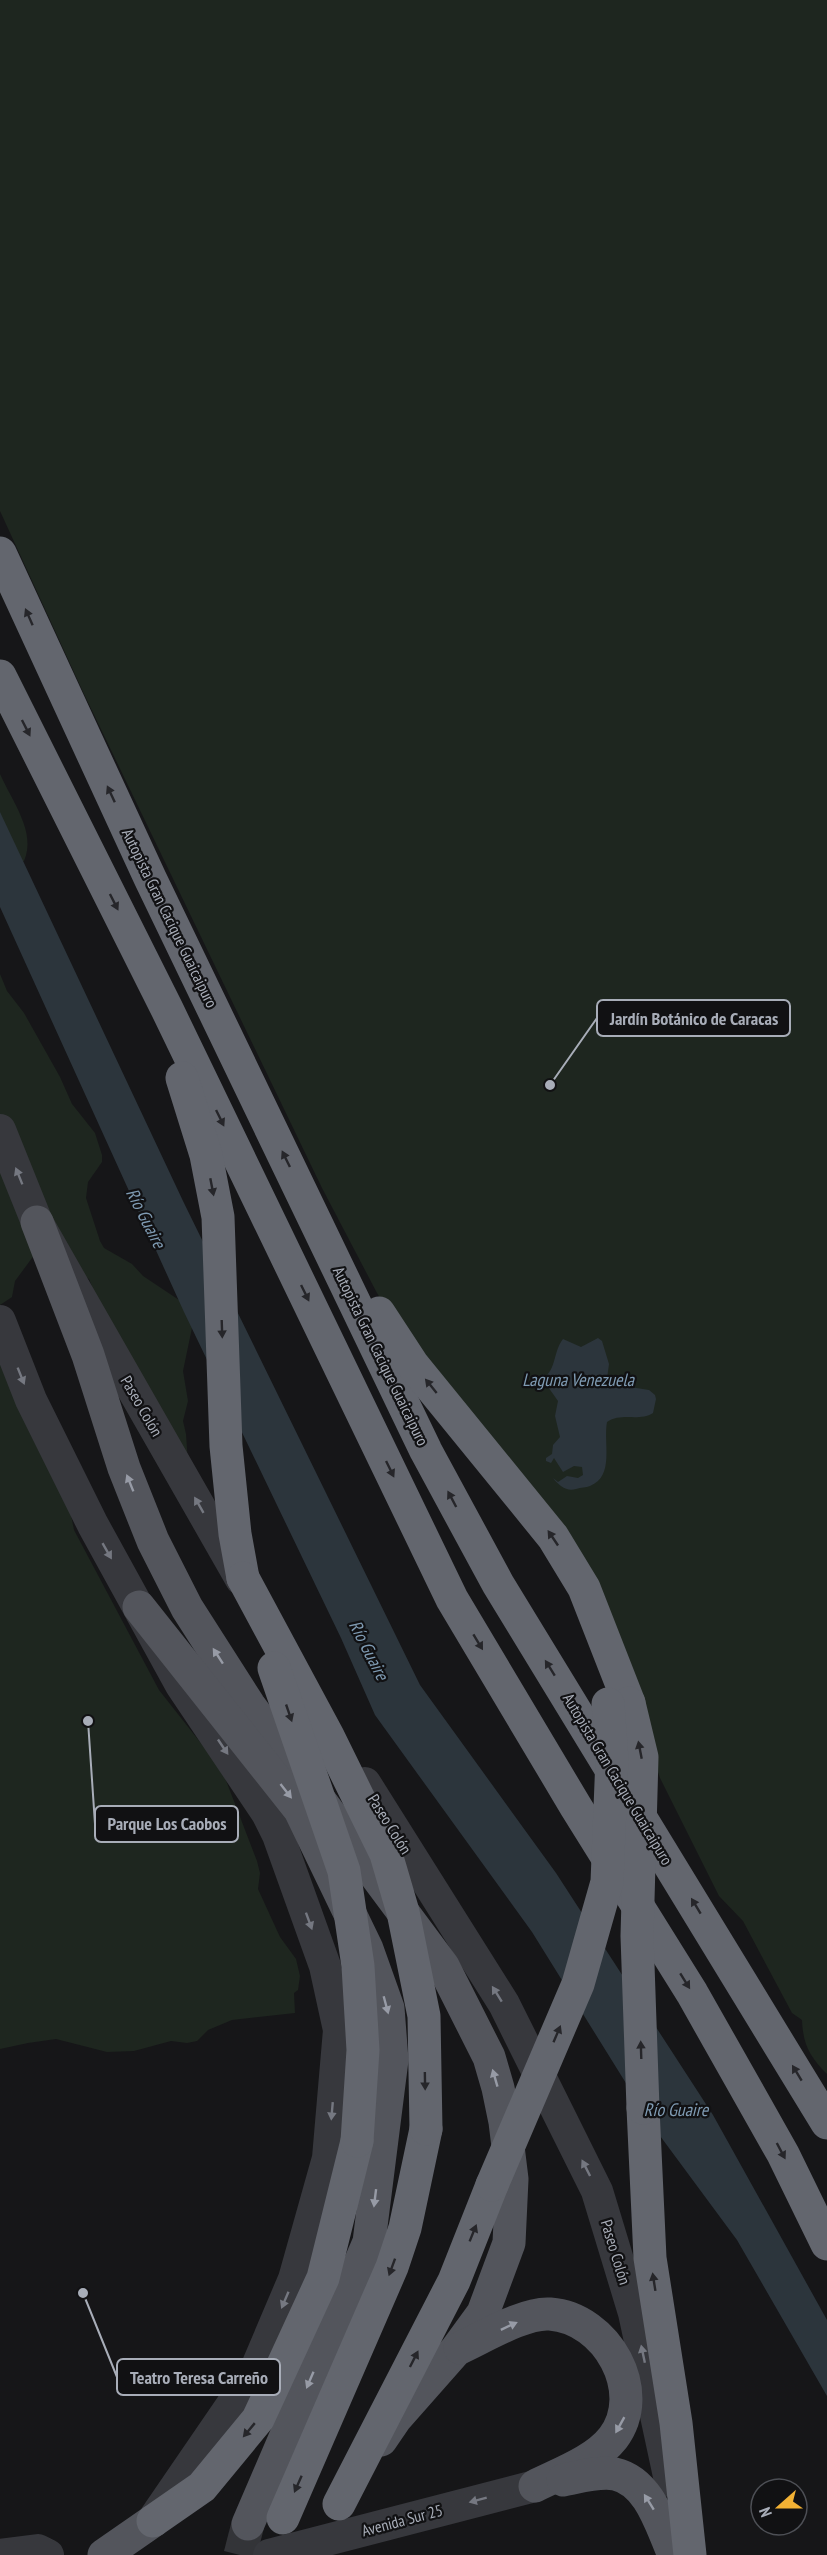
<svg xmlns="http://www.w3.org/2000/svg" width="827" height="2555" font-family="'PT Sans Narrow',sans-serif">
	<rect width="100%" height="100%" fill="#161618"/>
	<!-- green -->
	<g fill="#1e261f">
		<path d="M0,0H827V2074C810,2057 803,2045 802,2020L792,2013L743,1921L719,1896L660,1778L644,1732L610,1616L421,1364L377,1293L322,1188L84,694L0,511Z"/>
		<path d="M0,774C12,801 37,833 24,861L10,865L0,863Z"/>
		<path d="M0,974L7,991L24,1013L60,1077L72,1104L95,1133L102,1155V1162L88,1182L86,1198L100,1241L104,1248L132,1264L143,1276L182,1302L193,1323L183,1371L188,1401L183,1421L186,1434L188,1463L127,1373L89,1279L41,1250L32,1258L15,1281L12,1297L0,1305Z"/>
		<path d="M0,1354L71,1515L74,1530L159,1690L222,1770L257,1861L260,1873L258,1889L280,1937L296,1959L300,1976L298,1990L294,1993L295,2013L232,2020L208,2030L197,2041L187,2043L171,2041L134,2051L107,2052L56,2039L28,2043L0,2049Z"/>
	</g>
	<!-- water -->
	<g fill="#2c353c">
		<path d="M0,812L183,1201L420,1685L556,1873L713,2115L827,2320V2396L737,2240L652,2125L532,1932L375,1715L341,1638L184,1312L0,907Z"/>
		<path d="M598,1338L602,1341L609,1364L607,1379L609,1385L623,1383L630,1387L649,1390L655,1395L656,1399L653,1413C639,1422 622,1412 607,1422C603,1443 615,1476 590,1486C586,1488 581,1487 576,1489C567,1492 559,1486 553,1478L558,1482L567,1476L578,1478L583,1475L582,1467L574,1466L563,1472L554,1458L551,1463L546,1461V1458L552,1454L553,1445L560,1437L555,1416L558,1401L546,1384L543,1374L546,1376C556,1367 554,1350 563,1339L581,1347Z"/>
	</g>
	<g fill="none" stroke-linecap="round" stroke-linejoin="round">
		<!-- major-tunnel -->
		<path stroke="#333438" stroke-width="33" stroke-dasharray="33 16" stroke-linecap="butt" d="M240,2555L248,2524"/>
		<!-- minor -->
		<g stroke="#37383d" stroke-width="32">
			<path d="M0,1130L37,1222L241,1579"/>
			<path d="M0,1321L31,1400L93,1525L181,1685L267,1813L278,1835L325,1966L339,2030L328,2158L294,2279L255,2371L155,2517"/>
			<path d="M365,1783L504,2004L597,2191L634,2313L670,2481"/>
			<path d="M0,2555L38,2550L48,2555"/>
			<path d="M269,2555L535,2486"/>
		</g>
		<!-- major -->
		<g stroke="#53555c" stroke-width="33">
			<path d="M37,1222L88,1355L124,1468L153,1541L187,1608L249,1705L443,1966L489,2057L498,2088L505,2122L512,2179L509,2243L483,2313L456,2350L396,2418L381,2440"/>
			<path d="M139,1607L300,1810L367,1949L388,2008L392,2060L369,2242L248,2524"/>
			<path d="M460,2348C484,2337 525,2312 550,2314C607,2318 648,2392 613,2438C595,2461 561,2473 535,2486"/>
			<path d="M563,2480C579,2477 599,2471 615,2474C650,2482 661,2526 674,2555"/>
			<path d="M104,2555L153,2521"/>
		</g>
		<!-- highway -->
		<g stroke="#63666e" stroke-width="33">
			<path d="M0,553L150,878L426,1451L498,1584L827,2123"/>
			<path d="M0,676L167,1009L452,1599L576,1807L692,1993L783,2154L827,2244"/>
			<path d="M182,1078L206,1155L218,1217L226,1446L235,1534L243,1578"/>
			<path d="M379,1313L413,1365L553,1537L584,1588L629,1703"/>
			<path d="M643,2108L650,2258L676,2423L690,2555"/>
			<path d="M339,2504L454,2281L492,2185"/>
			<path d="M283,2518L392,2267L405,2228L426,2129"/>
			<path d="M153,2521L202,2487L258,2419L323,2278L357,2141"/>
		</g>
		<!-- highway-bridge -->
		<g stroke="#63666e" stroke-width="33">
			<path d="M243,1578L328,1736L386,1854L403,1912L424,2016L426,2129"/>
			<path d="M274,1668L344,1871L358,1966L363,2050L357,2141"/>
			<path d="M629,1703L642,1757L637,1936L643,2108"/>
			<path d="M492,2185L578,1984L607,1882L612,1758L608,1704"/>
		</g>
	</g>
	<!-- one-way arrows -->
	<defs><path id="oneway-solid" d="M-6-.8H1V-3.2L6.5 0L1 3.2V.8H-6Z" transform="scale(1.5)"/></defs>
	<g fill="#26262a">
		<use href="#oneway-solid" transform="translate(29 617) rotate(-114)"/>
		<use href="#oneway-solid" transform="translate(26 728) rotate(63)"/>
		<use href="#oneway-solid" transform="translate(111 794) rotate(-115)"/>
		<use href="#oneway-solid" transform="translate(114 902) rotate(63)"/>
		<use href="#oneway-solid" transform="translate(220 1118) rotate(64)"/>
		<use href="#oneway-solid" transform="translate(286 1159) rotate(-116)"/>
		<use href="#oneway-solid" transform="translate(212 1187) rotate(79)"/>
		<use href="#oneway-solid" transform="translate(305 1293) rotate(64)"/>
		<use href="#oneway-solid" transform="translate(222 1329) rotate(88)"/>
		<use href="#oneway-solid" transform="translate(431 1386) rotate(-129)"/>
		<use href="#oneway-solid" transform="translate(390 1469) rotate(64)"/>
		<use href="#oneway-solid" transform="translate(452 1499) rotate(-118)"/>
		<use href="#oneway-solid" transform="translate(553 1538) rotate(-124)"/>
		<use href="#oneway-solid" transform="translate(478 1642) rotate(59)"/>
		<use href="#oneway-solid" transform="translate(550 1668) rotate(-122)"/>
		<use href="#oneway-solid" transform="translate(289 1713) rotate(71)"/>
		<use href="#oneway-solid" transform="translate(640 1750) rotate(-101)"/>
		<use href="#oneway-solid" transform="translate(696 1906) rotate(-121)"/>
		<use href="#oneway-solid" transform="translate(685 1981) rotate(58)"/>
		<use href="#oneway-solid" transform="translate(557 2034) rotate(-67)"/>
		<use href="#oneway-solid" transform="translate(641 2050) rotate(-92)"/>
		<use href="#oneway-solid" transform="translate(797 2073) rotate(-121)"/>
		<use href="#oneway-solid" transform="translate(425 2081) rotate(89)"/>
		<use href="#oneway-solid" transform="translate(781 2151) rotate(62)"/>
		<use href="#oneway-solid" transform="translate(473 2233) rotate(-68)"/>
		<use href="#oneway-solid" transform="translate(392 2267) rotate(110)"/>
		<use href="#oneway-solid" transform="translate(654 2282) rotate(-99)"/>
		<use href="#oneway-solid" transform="translate(414 2359) rotate(-63)"/>
		<use href="#oneway-solid" transform="translate(249 2430) rotate(130)"/>
		<use href="#oneway-solid" transform="translate(298 2484) rotate(114)"/>
	</g>
	<g fill="#757881">
		<use href="#oneway-solid" transform="translate(19 1176) rotate(-112)"/>
		<use href="#oneway-solid" transform="translate(21 1376) rotate(68)"/>
		<use href="#oneway-solid" transform="translate(199 1505) rotate(-120)"/>
		<use href="#oneway-solid" transform="translate(107 1551) rotate(60)"/>
		<use href="#oneway-solid" transform="translate(223 1747) rotate(56)"/>
		<use href="#oneway-solid" transform="translate(309 1921) rotate(70)"/>
		<use href="#oneway-solid" transform="translate(497 1994) rotate(-122)"/>
		<use href="#oneway-solid" transform="translate(332 2111) rotate(95)"/>
		<use href="#oneway-solid" transform="translate(586 2168) rotate(-117)"/>
		<use href="#oneway-solid" transform="translate(285 2300) rotate(113)"/>
		<use href="#oneway-solid" transform="translate(643 2354) rotate(-102)"/>
		<use href="#oneway-solid" transform="translate(478 2500) rotate(165)"/>
	</g>
	<g fill="#979ba6">
		<use href="#oneway-solid" transform="translate(130 1483) rotate(-112)"/>
		<use href="#oneway-solid" transform="translate(218 1656) rotate(-123)"/>
		<use href="#oneway-solid" transform="translate(286 1791) rotate(52)"/>
		<use href="#oneway-solid" transform="translate(386 2005) rotate(75)"/>
		<use href="#oneway-solid" transform="translate(495 2078) rotate(-106)"/>
		<use href="#oneway-solid" transform="translate(375 2198) rotate(97)"/>
		<use href="#oneway-solid" transform="translate(509 2326) rotate(-25)"/>
		<use href="#oneway-solid" transform="translate(310 2380) rotate(113)"/>
		<use href="#oneway-solid" transform="translate(620 2425) rotate(119)"/>
		<use href="#oneway-solid" transform="translate(649 2502) rotate(-122)"/>
	</g>
	<g text-anchor="middle" dominant-baseline="central" stroke-width="4.5" stroke-linejoin="round" paint-order="stroke">
		<!-- street labels -->
		<g font-size="16" fill="#a8adb8" stroke="#111113">
			<text transform="translate(170 918) rotate(64)">Autopista Gran Cacique Guaicaipuro</text>
			<text transform="translate(381 1356) rotate(64)">Autopista Gran Cacique Guaicaipuro</text>
			<text transform="translate(142 1406) rotate(60)">Paseo Colón</text>
			<text transform="translate(618 1779) rotate(59)">Autopista Gran Cacique Guaicaipuro</text>
			<text transform="translate(390 1824) rotate(58)">Paseo Colón</text>
			<text transform="translate(616 2252) rotate(73)">Paseo Colón</text>
			<text transform="translate(402 2520) rotate(-15)">Avenida Sur 25</text>
		</g>
		<!-- water labels -->
		<g font-size="18" font-style="italic" fill="#7f9bb3" stroke="#111113">
			<text transform="translate(146 1218) rotate(63)">Río Guaire</text>
			<text x="578" y="1379">Laguna Venezuela</text>
			<text transform="translate(369 1650) rotate(63)">Río Guaire</text>
			<text x="676" y="2109">Río Guaire</text>
		</g>
	</g>
	<!-- callouts -->
	<path fill="none" stroke="#a8adb8" stroke-width="2" d="M550 1085L597 1018M88 1721L95 1824M83 2293L117 2377"/>
	<g fill="#a8adb8" stroke="#111113" stroke-width="2">
		<circle cx="550" cy="1085" r="6"/>
		<circle cx="88" cy="1721" r="6"/>
		<circle cx="83" cy="2293" r="6"/>
	</g>
	<g fill="#111113" stroke="#a8adb8" stroke-width="2">
		<rect x="597" y="1000" width="193" height="36" rx="6"/>
		<rect x="95" y="1806" width="143" height="36" rx="6"/>
		<rect x="117" y="2359" width="163" height="36" rx="6"/>
	</g>
	<g font-size="18" text-anchor="middle" font-weight="bold" fill="#a8adb8">
		<text x="694" y="1025">Jardín Botánico de Caracas</text>
		<text x="167" y="1830">Parque Los Caobos</text>
		<text x="199" y="2384">Teatro Teresa Carreño</text>
	</g>
	<!-- north arrow -->
	<g transform="translate(779 2507) rotate(249)"><circle r="28" fill="#111113" stroke="#4d4f55" stroke-width="1.5"/>
	<path d="M0-4.5L10 22L0 15L-10 22Z" fill="#f2b134"/>
	<text y="-9" font-size="16" font-weight="bold" text-anchor="middle" fill="#a8adb8">N</text>
	</g>
</svg>
